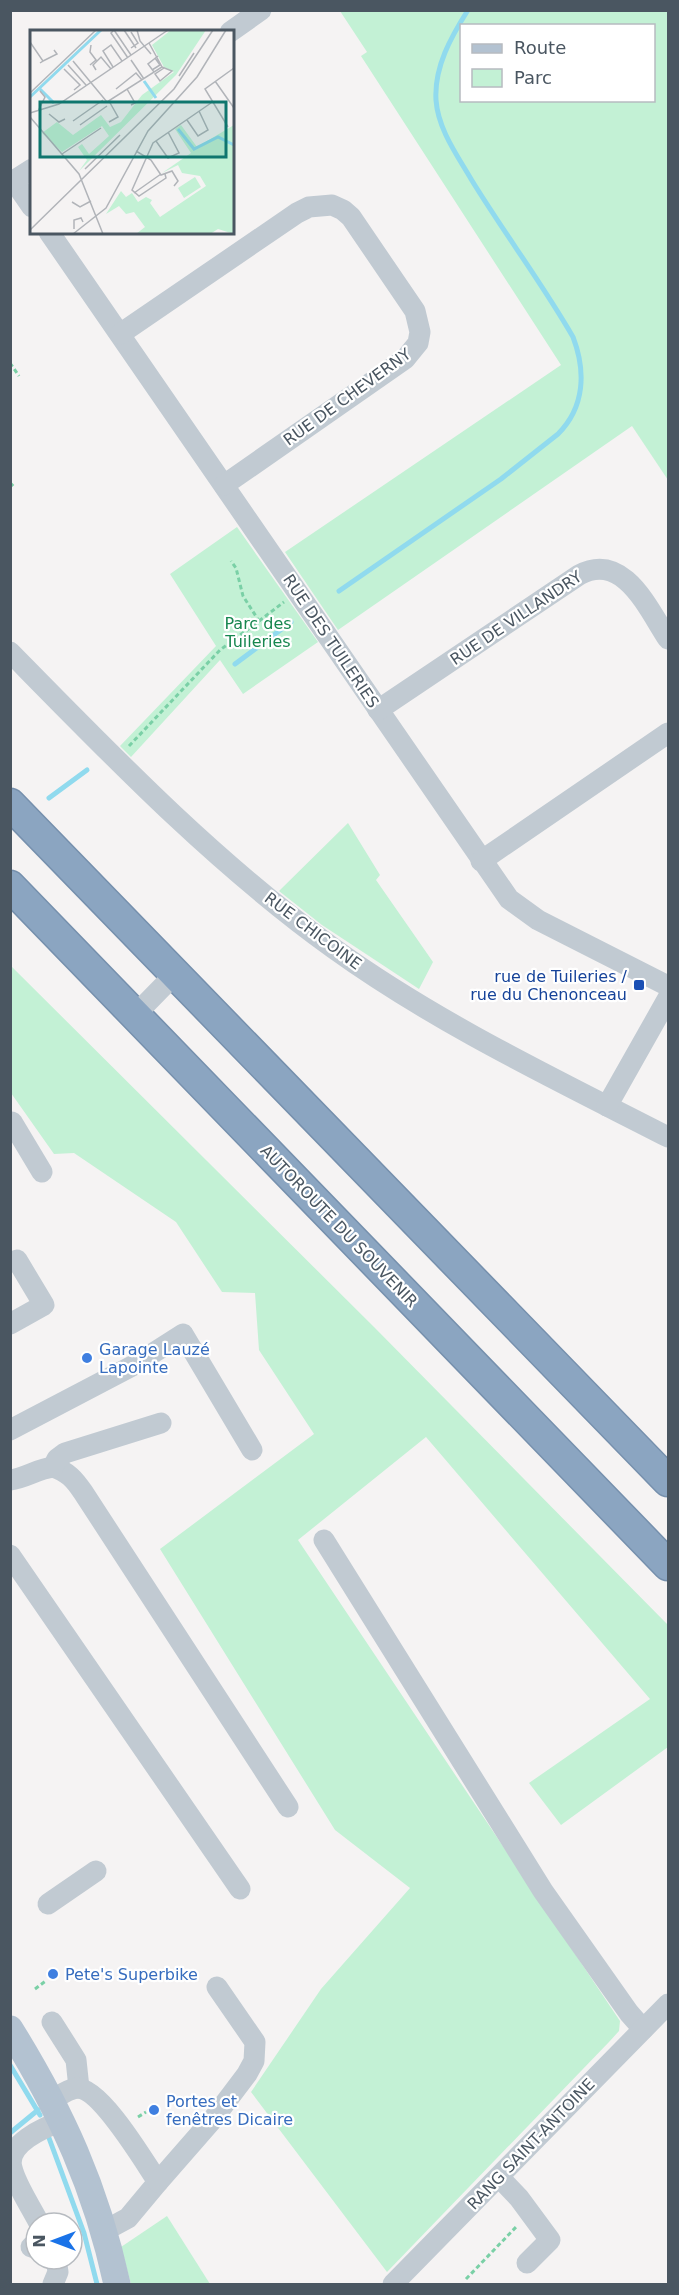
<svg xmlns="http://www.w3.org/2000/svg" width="679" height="2295" font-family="'DejaVu Sans',sans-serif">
	<rect width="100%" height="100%" fill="#f5f3f3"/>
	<!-- green -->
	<g fill="#c3f1d5" fill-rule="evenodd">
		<path d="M340,11H668V480L632,426L338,630L285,552L561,365L361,56L367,52ZM462,26H654V100H462Z"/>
		<path d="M237,527L318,642L243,694L220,660L131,757L120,746L216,646L170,574Z"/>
		<path d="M348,823L380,875L376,880L433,962L419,989L322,925L279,891Z"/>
		<path d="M10,965L374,1327L668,1625V1747L561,1825L529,1783L650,1699L426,1437L298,1540L620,2021L619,2031L609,2042L387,2272L251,2092L321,1989L410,1888L335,1830L160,1549L314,1434L259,1350L255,1293L222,1292L176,1222L74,1153L54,1154L11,1093Z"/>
		<path d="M167,2216L210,2284H131L121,2247Z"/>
	</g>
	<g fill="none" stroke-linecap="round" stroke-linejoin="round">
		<!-- stream -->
		<g stroke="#90daee" stroke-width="5">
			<path d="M339,591L501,479L558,434C585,407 586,371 573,337C542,283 504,233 471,179C457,155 438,129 436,100C434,67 451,37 468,10"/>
			<path d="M235,664L291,622"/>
			<path d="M49,798L87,770"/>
			<path d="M10,2065L40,2115"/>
			<path d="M10,2133L38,2110"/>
			<path d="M49,2138L84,2233L97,2284"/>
		</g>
		<!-- highway casing -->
		<g stroke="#7690ad" stroke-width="33">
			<g id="highway">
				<path d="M10,804L668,1481"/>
				<path d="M10,886L668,1565"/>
			</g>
		</g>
		<!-- path -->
		<g stroke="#7ad0a6" stroke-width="3" stroke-dasharray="4.5 3" stroke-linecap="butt">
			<path d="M10,363L19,376"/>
			<path d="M10,487L14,483"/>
			<path d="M259,621L284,602"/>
			<path d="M129,746L220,650L259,621L243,596L236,568L231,561"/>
			<path d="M35,1989L47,1980"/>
			<path d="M138,2117L146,2112"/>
			<path d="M466,2279L517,2226"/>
		</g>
		<!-- minor -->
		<g stroke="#c1cad2" stroke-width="21">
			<path d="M230,32L261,10"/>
			<path d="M14,181L32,207"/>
			<path d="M10,183L32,169"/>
			<path d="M49,232L509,899L538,920L668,986"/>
			<path d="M120,334L297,213L309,207L332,205L343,210L351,217L415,311L420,332L418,343L405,359L224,485"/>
			<path d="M10,652C113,757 214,862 333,948C437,1023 555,1079 668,1137"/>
			<path d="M378,710L579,575C624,551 648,609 668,639"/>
			<path d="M481,861L668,733"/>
			<path d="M135,1015L175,974"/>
			<path d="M607,1106L668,998"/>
			<path d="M10,1123L12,1122L42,1172"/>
			<path d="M10,1324L44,1305L17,1260"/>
			<path d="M10,1430L136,1364L183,1334L252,1450"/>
			<path d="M53,1467C68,1472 74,1479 83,1492L288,1807"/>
			<path d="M10,1480C26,1478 37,1469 53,1467L57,1459L65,1453L161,1423"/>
			<path d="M324,1540L543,1891L629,2013L643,2029"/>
			<path d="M10,1555L240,1889"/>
			<path d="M48,1904L96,1871"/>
			<path d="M52,2022L76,2060L79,2088"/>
			<path d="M52,2100C59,2096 68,2089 77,2088C101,2088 145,2163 158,2182L128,2218L104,2231"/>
			<path d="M499,2177L519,2198L550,2240L527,2263"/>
			<path d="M158,2182L213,2119L247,2074L254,2061L255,2042L217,1987"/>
			<path d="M39,2223C31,2207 16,2185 12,2168C5,2144 45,2127 62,2121"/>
			<path d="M31,2247L36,2243"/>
			<path d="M53,2284L58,2272L56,2259"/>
			<path d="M393,2284L668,2004"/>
		</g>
		<!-- major -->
		<path stroke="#b3c2d1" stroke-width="27" d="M10,2029C62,2113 96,2188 117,2284"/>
		<!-- highway -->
		<use href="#highway" stroke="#8ba5c1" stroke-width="30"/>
	</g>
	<!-- markers -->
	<rect fill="#1a4fb4" stroke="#fff" stroke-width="2" x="633" y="979" width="12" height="12" rx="3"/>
	<g fill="#3f7fe0" stroke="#fff" stroke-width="2">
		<circle cx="87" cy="1358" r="6"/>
		<circle cx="53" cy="1974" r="6"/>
		<circle cx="154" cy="2110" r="6"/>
	</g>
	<g text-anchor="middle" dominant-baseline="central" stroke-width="4.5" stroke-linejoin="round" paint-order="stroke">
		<!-- street labels -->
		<g font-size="16" fill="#4a5661" stroke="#fff">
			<text transform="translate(347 397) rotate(-36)">RUE DE CHEVERNY</text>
			<text transform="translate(516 618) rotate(-34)">RUE DE VILLANDRY</text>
			<text transform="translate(331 641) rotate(56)">RUE DES TUILERIES</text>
			<text transform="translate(313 931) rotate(37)">RUE CHICOINE</text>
			<text transform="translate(339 1226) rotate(46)">AUTOROUTE DU SOUVENIR</text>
			<text transform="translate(531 2144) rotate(-46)">RANG SAINT-ANTOINE</text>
		</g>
		<!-- park labels -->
		<g font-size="16" fill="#17864f" stroke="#fff">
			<text x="258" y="623">Parc des<tspan x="258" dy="18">Tuileries</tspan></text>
		</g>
		<!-- transit labels -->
		<g font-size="16" fill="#164399" stroke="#fff" text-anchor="end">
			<text x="627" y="976">rue de Tuileries /<tspan x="627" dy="18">rue du Chenonceau</tspan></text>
		</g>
		<!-- shop labels -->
		<g font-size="16" fill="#366cbe" stroke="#fff" text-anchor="start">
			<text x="99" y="1349">Garage Lauzé<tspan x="99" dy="18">Lapointe</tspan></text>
			<text x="65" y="1974">Pete's Superbike</text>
			<text x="166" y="2101">Portes et<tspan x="166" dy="18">fenêtres Dicaire</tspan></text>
		</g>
	</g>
	<!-- overview -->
	<g transform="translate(30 30)">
		<rect width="204" height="204" fill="#f5f3f3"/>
		<path d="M141,0H176L146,45L49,141L57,130L48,117L52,114L59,124L79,106L72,96L32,122L12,103L27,92L43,105L71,85L80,97L91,92L112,65L144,42L134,37L122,15ZM151,95L167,117L204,95V204L188,199L180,204H106L115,197L104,182L96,184L89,176L76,184L91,161L96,167L102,163L108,172L116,167L122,170L120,173L130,187L176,156L170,146L152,143L148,135L132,143L161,123L145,99ZM165,147L171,157L154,168L148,158Z" fill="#c3f1d5"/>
		<path fill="none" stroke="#90daee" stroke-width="3" d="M114,51L126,68M10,59L24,73M0,67L71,0M148,99L164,119L188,107L204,115"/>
		<path fill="none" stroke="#b1b4b9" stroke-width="1.5" d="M94,0L106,18M107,0L110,11L121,24M101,2L108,13L101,18M0,12L13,31L10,33M98,28L81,3L84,0L101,25M101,30L114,49M13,31L27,24L24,20M43,31L77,72L132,37L119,13M38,35L56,55M60,35L66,30L60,22L61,15M83,37L73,21L81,15L92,31M132,37L142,41L130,51L125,44L134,38M34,39L50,55L44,60M66,40L63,35L71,27L81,39M122,40L130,35L125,28M124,42L118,34L128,26M149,46L164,23M185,51L204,78M86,59L106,43L112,50M97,59L105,73L101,75M0,63L66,0M8,81L15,67L10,61M0,83L29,74L138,0M19,84L29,92L35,89M0,87L49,144L73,204M157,90L168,106L178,100L169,81M43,91L73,70M79,92L88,87L79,71M50,95L77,76M198,97L175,59L204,38M126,111L138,128L149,123L138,102M106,121L121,130L131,145L142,141L148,151L144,156M32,124L71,98M55,139L90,105M135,144L136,148L109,166L102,160L123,113L181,73M104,163L131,144M42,172L50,177L61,171M44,199V190L51,188L53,192M0,200L144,59L183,0M43,204L76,178L118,101L167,47L196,0"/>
		<path fill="#0f766e" fill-opacity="0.15" stroke="#0f766e" stroke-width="3" d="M10,72H196V127H10Z"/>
		<rect width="204" height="204" fill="none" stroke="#4a5661" stroke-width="3"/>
	</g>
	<!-- border -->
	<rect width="679" height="2295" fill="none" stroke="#4a5661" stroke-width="24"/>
	<!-- legend -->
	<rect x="460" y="24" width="195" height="78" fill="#ffffff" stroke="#b7bbc0" stroke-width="1.5"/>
	<rect x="472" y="44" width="30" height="9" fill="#b3c2d1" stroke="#b7bbc0" stroke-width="1.5"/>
	<text x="514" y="54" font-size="18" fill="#4a5661">Route</text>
	<rect x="472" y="69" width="30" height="18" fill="#c3f1d5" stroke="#b7bbc0" stroke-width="1.5"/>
	<text x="514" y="84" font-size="18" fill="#4a5661">Parc</text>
	<!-- north arrow -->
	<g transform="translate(54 2241) rotate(270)"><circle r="28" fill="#ffffff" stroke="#b7bbc0" stroke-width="1.5"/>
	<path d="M0-4.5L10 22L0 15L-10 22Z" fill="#1a73e8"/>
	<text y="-9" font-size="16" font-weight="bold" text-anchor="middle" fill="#4a5661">N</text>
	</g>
</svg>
